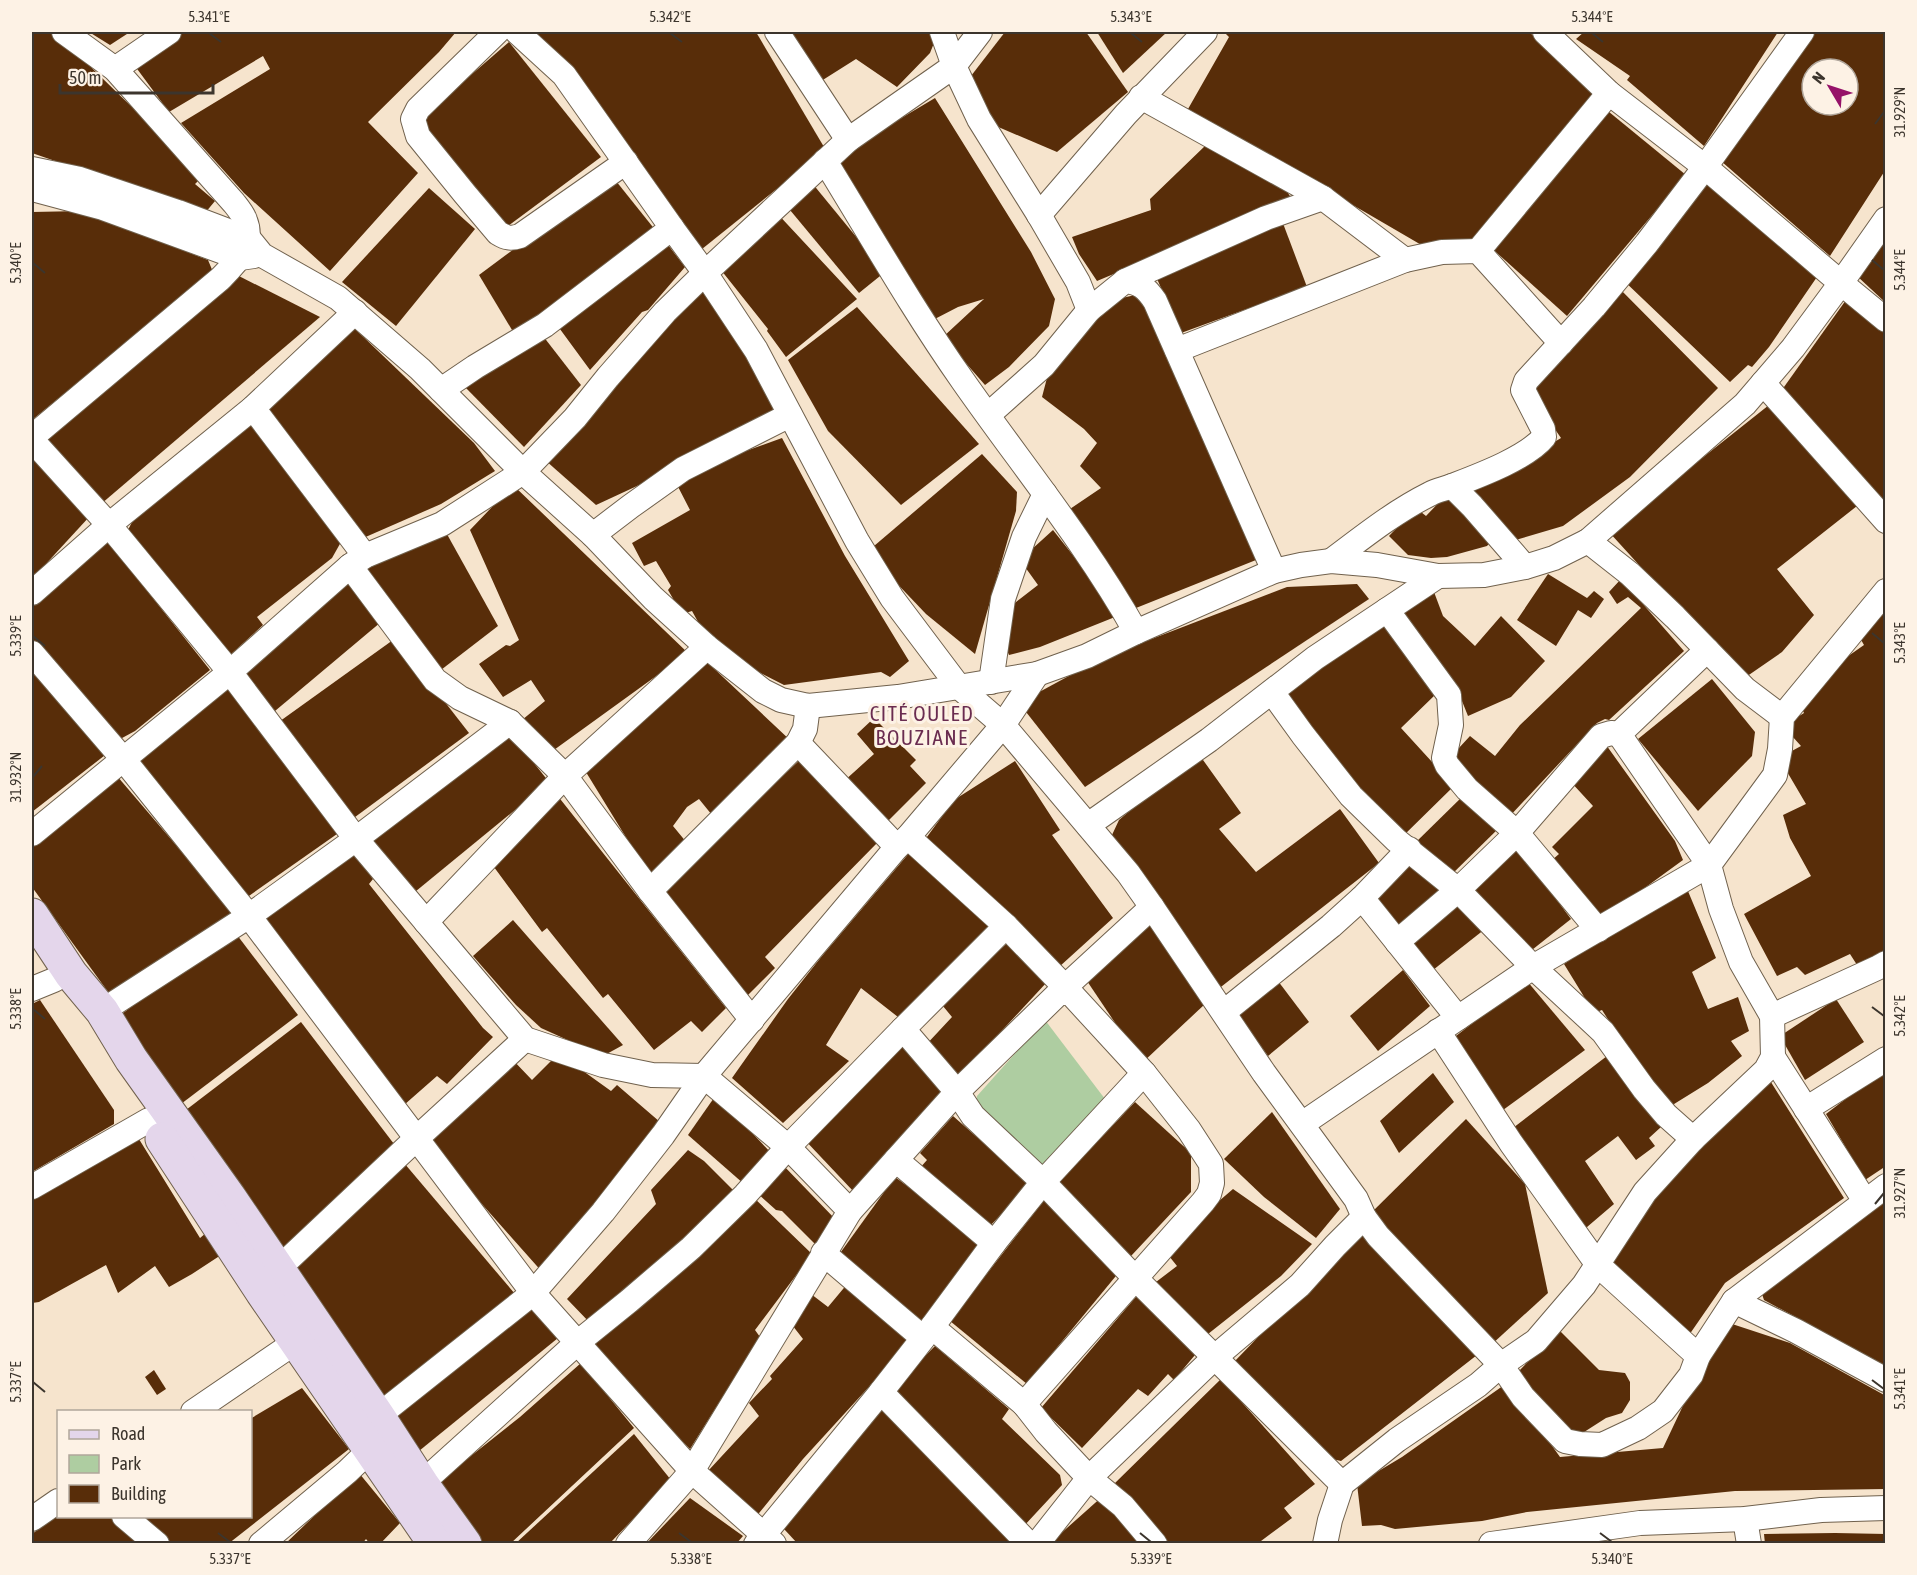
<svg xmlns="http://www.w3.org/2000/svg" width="1917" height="1575" font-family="'Asap Condensed',sans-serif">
	<rect width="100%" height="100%" fill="#f6e4cd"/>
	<!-- green -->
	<path fill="#aecda1" d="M1045,1020L1105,1099L1044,1170L974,1111L977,1096Z"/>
	<!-- building -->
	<g fill="#582d09" fill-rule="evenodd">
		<path d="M32,32H55L184,158L201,178L195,184L215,201L205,213L32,153Z"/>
		<path d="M89,32H130L110,45Z"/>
		<path d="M171,32H456L439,52L368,122L418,173L330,271L244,193L181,123L270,69L263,56L169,112L132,62Z"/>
		<path d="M531,32H756L824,147L788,180L702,249Z"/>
		<path d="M788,32H930L934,43L930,53L897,87L856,59L818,83Z"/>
		<path d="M1005,32H1086L1128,92L1057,152L996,126L964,85Z"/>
		<path d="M1097,32H1167L1123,73Z"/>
		<path d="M1224,32H1529L1603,95L1474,241L1430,250L1188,109L1229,37Z"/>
		<path d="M1584,32H1778L1704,146L1627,80L1630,76L1576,39Z"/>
		<path d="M1812,32H1886V169L1830,256L1721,161ZM1812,69H1848V105H1812Z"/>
		<path d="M509,42L601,157L504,229L419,120Z"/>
		<path d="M935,98L1031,252L1055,299L1049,326L1009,367L985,385L943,337L984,299L958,307L929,322L836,157Z"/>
		<path d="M1603,107L1686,175L1567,316L1487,244Z"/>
		<path d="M1206,145L1283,186L1292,199L1097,281L1079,254L1072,237L1151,210L1150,199Z"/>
		<path d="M612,176L656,231L515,335L479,275Z"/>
		<path d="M1703,178L1819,274L1769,347L1752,367L1748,365L1730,382L1622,279Z"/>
		<path d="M812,183L885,272L859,293L785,204Z"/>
		<path d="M429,188L475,229L396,326L342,282Z"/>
		<path d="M774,210L857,299L786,357L767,331L768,329L717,265Z"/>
		<path d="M82,211L208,260L213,272L32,420V212Z"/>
		<path d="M1281,218L1307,287L1181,333L1154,272Z"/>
		<path d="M1886,235V303L1857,276Z"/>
		<path d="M665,241L685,267L648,310L642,312L590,370L557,325Z"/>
		<path d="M233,273L320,317L101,504L40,437Z"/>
		<path d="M1616,285L1718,388L1630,477L1563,526L1512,541L1467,495L1561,438L1526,387Z"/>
		<path d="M699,290H707L781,409L637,486L596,505L545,460Z"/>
		<path d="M1144,293L1256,560L1131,610L1067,511L1101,488L1080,466L1097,443L1084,429L1042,397L1052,359L1122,298Z"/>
		<path d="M1846,300L1886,332V514L1779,394Z"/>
		<path d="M857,307L979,444L901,505L828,431L788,360Z"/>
		<path d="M353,327L474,443L495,471L441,504L361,539L265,407Z"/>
		<path d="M543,336L581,385L524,447L464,386Z"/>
		<path d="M1769,405L1857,506L1777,569L1814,615L1782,652L1743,679L1609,532Z"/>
		<path d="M247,420L341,542L332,558L257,617L263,625L228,657L128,530L135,516Z"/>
		<path d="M782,438L845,556L909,661L890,677L881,672L784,685L749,667L702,629L692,611L682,614L668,590L671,586L656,561L644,566L632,543L690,510L673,477Z"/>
		<path d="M32,451L90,516L32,579Z"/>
		<path d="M982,454L1017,492L1016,511L975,654L926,614L867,552Z"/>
		<path d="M513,485L688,653L547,755L522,720L545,701L531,680L503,697L479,664L506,645L510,646L519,640L470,530Z"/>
		<path d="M1448,493L1493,539L1487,546L1447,557L1431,558L1408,555L1389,536L1416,508L1426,516Z"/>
		<path d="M443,527L498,626L437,673L373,589L363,561Z"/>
		<path d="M1053,530L1120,615L1040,647L1009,655L1000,634L1007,609L1038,585L1020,560Z"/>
		<path d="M106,539L210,670L135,731L111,744L32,646V599Z"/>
		<path d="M1548,574L1587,598L1594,591L1604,599L1591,618L1578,610L1556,646L1517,620Z"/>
		<path d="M1621,579L1684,651L1609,720L1605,719L1597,723L1508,818L1446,762L1470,736L1495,756L1520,725L1641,608L1628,597L1617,604L1609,592Z"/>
		<path d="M350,580L381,622L275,711L236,668Z"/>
		<path d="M1357,584L1369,599L1085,787L1019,703L1102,658L1287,587Z"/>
		<path d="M1434,592L1443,616L1475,646L1501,616L1545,661L1511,697L1468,716L1458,691L1395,613Z"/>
		<path d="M1886,608V953L1859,968L1850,954L1805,975L1797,967L1777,976L1744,914L1811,876L1790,838L1783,815L1806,804L1779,758L1801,746L1783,726L1804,713L1800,705L1834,666L1864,645L1860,638Z"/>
		<path d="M1383,621L1436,694L1401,728L1454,786L1400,839L1279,694Z"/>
		<path d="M393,640L434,688L469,733L351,820L276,724Z"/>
		<path d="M32,661L109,752L32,812Z"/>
		<path d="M707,662L791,741L712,815L699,799L687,807L673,826L687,843L651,878L581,764Z"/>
		<path d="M1712,679L1755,732L1752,756L1698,811L1638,739Z"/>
		<path d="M226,685L337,834L246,898L130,760Z"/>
		<path d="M874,718L916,760L910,766L926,783L882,827L843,782L874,754L857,734Z"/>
		<path d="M507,729L549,782L410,896L364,837Z"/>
		<path d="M1604,742L1675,841L1683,860L1602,919L1552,860L1559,854L1552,847L1593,806L1570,781Z"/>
		<path d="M1198,753L1241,813L1219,829L1256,872L1340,809L1379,863L1217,990L1112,835L1119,820Z"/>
		<path d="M801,759L877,843L765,957L775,968L744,999L658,891Z"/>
		<path d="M1015,761L1060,830L1052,835L1113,918L1059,967L924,841L954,800Z"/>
		<path d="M117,776L234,913L111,996L32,887V846Z"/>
		<path d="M1466,793L1501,826L1447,879L1412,846Z"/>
		<path d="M557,795L726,1008L702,1032L691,1021L654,1050L608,994L603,998L547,928L542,932L491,863Z"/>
		<path d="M1512,840L1571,919L1523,957L1469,884Z"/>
		<path d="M351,850L373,879L369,884L483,1028L493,1037L447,1084L437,1076L404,1105L261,915Z"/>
		<path d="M910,852L996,927L898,1017L861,988L826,1045L849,1061L783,1123L732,1078L788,999L822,956Z"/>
		<path d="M1410,856L1444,888L1401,929L1372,895Z"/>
		<path d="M1685,884L1716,958L1692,972L1708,1009L1738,997L1749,1031L1731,1041L1742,1056L1708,1083L1666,1109L1602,1010L1594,1013L1564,964Z"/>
		<path d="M1455,896L1485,929L1433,970L1407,941Z"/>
		<path d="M513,920L623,1045L603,1056L541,1028L516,1005L473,956Z"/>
		<path d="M1149,924L1205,1004L1142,1063L1083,975Z"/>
		<path d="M234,931L298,1015L177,1107L115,1019Z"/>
		<path d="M1009,942L1047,982L958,1078L924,1047L952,1017L938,1000Z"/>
		<path d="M1403,970L1430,1006L1378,1051L1350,1016Z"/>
		<path d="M1278,981L1309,1022L1268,1056L1236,1012Z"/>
		<path d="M1527,981L1585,1050L1503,1110L1456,1036Z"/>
		<path d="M1836,999L1864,1042L1805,1080L1780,1036Z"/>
		<path d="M40,1000L114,1110V1124L32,1172V1004Z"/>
		<path d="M301,1022L394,1144L282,1251L182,1113Z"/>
		<path d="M896,1038L944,1092L854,1192L803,1138Z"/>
		<path d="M1607,1056L1661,1127L1649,1138L1655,1146L1636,1160L1618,1136L1585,1161L1614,1204L1580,1233L1513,1128Z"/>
		<path d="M511,1058L532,1080L552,1060L565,1058L611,1091L617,1085L660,1122L544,1274L426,1141Z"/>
		<path d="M1882,1071L1886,1075V1166L1865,1180L1826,1114Z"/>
		<path d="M1433,1073L1454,1102L1399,1153L1380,1121Z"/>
		<path d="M1769,1079L1844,1198L1725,1283L1687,1338L1607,1257L1673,1169Z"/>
		<path d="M716,1095L773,1155L744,1184L688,1135Z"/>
		<path d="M1135,1102L1191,1153V1192L1131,1256L1059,1182Z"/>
		<path d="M1272,1112L1340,1209L1316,1238L1264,1197L1224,1159Z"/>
		<path d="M953,1116L1030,1184L989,1227L919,1169L927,1160L920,1153Z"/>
		<path d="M1466,1119L1525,1184L1548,1293L1491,1345L1369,1215Z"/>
		<path d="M134,1131L200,1238L206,1233L221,1255L192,1274L169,1287L155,1266L118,1293L106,1265L39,1302L32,1303V1197Z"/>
		<path d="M688,1150L704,1161L738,1195L592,1325L567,1299L656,1204L651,1190Z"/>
		<path d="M399,1157L515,1294L384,1397L286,1266Z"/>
		<path d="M782,1164L837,1221L816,1245L782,1211L776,1210L756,1192Z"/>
		<path d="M895,1177L981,1241L926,1324L838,1256Z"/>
		<path d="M1233,1189L1312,1244L1281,1276L1208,1334L1156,1282L1177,1266L1169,1256L1190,1226Z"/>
		<path d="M1886,1193V1366L1764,1300L1759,1285Z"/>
		<path d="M752,1196L812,1254L755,1330L760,1337L690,1449L650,1409L592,1344Z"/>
		<path d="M1045,1199L1120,1271L1027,1384L950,1321Z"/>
		<path d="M1358,1229L1477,1355L1341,1461L1324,1457L1234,1362L1334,1259Z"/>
		<path d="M848,1283L909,1343L803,1459L755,1518L708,1471L759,1416L749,1403L772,1379L770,1376L803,1339L789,1321L811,1294L828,1307Z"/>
		<path d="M1141,1291L1200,1349L1174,1380L1168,1374L1148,1396L1138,1389L1082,1448L1041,1408Z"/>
		<path d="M528,1304L558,1338L419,1451L392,1417Z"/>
		<path d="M1723,1321L1790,1343L1886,1396V1489L1735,1491L1527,1512L1482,1521L1395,1529L1381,1525L1362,1526L1357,1484L1402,1457L1507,1383L1560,1457L1663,1448Z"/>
		<path d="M1559,1330L1599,1370L1625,1373L1630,1382V1400L1622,1413L1606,1418L1581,1434L1570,1430L1555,1417L1518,1372Z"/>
		<path d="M935,1346L1009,1409L1002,1419L1060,1475L1062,1485L1023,1527L891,1390Z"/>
		<path d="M581,1363L634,1428L510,1544H481L438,1482L520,1417Z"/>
		<path d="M154,1370L166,1389L157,1395L145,1377Z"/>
		<path d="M1221,1379L1315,1484L1284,1508L1292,1518L1257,1544H1167L1115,1483Z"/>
		<path d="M302,1388L349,1449L228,1544H166L134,1516H250V1419Z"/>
		<path d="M881,1406L1016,1544H798L784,1529Z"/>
		<path d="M634,1434L671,1480L609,1544H515Z"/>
		<path d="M359,1473L400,1523L380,1544H370L366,1539L362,1544H285Z"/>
		<path d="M1104,1495L1146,1544H1049Z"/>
		<path d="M690,1498L743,1536L736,1544H646Z"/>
		<path d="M58,1515V1516H111L145,1544H35L32,1539V1534Z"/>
		<path d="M1835,1533L1886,1534V1544H1765L1764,1534Z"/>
	</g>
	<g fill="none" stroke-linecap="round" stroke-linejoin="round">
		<!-- street casing -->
		<g stroke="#70614d" stroke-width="26">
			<g id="street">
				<path d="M497,32L418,109L413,119L418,136L465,194L498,233C506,238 511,239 520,236L626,162"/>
				<path d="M777,32L848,140"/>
				<path d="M942,32L954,66L979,119L1039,215L1078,282L1089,310L1125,281C1140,282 1147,289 1155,301L1274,571"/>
				<path d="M115,69L169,32"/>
				<path d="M1141,97L1323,198L1405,260"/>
				<path d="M825,161C870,234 913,310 963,381C1021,464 1086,543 1136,632"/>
				<path d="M32,169L80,179L178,212L249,239L262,255L338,298L420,369L523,472L593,535L653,598L707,647L763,691L781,700L808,706L898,697L1037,674L1087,656L1136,632L1274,571L1301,565L1331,561L1377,565L1438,576L1484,575L1525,567L1554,558L1588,541L1745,404L1793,348L1841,283L1705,167L1609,93L1545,32"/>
				<path d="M32,189L103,208L240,258L254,256"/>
				<path d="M1039,215L1126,114L1205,32"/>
				<path d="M1886,219L1841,283L1886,320"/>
				<path d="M1478,251L1609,93"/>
				<path d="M1125,281L1266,218L1323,198"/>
				<path d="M1177,350L1405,260L1442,252L1478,251L1561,343"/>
				<path d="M1763,383L1886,521"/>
				<path d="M441,390L475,367L545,325L672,228L564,75L517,32"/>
				<path d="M253,408L365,556"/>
				<path d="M988,415L1044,365L1089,310"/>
				<path d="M32,437L220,279C236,263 255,245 245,220C243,214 238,208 234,203L115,69L64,32"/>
				<path d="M32,440L109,525L230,672L356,839L525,1039L603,1065L652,1075L704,1076L897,847L908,837L1003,725L1037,674"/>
				<path d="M1452,486L1472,506L1525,567"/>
				<path d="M593,535L631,506L683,469L790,415"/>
				<path d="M1588,541L1630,574L1675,617L1745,689L1782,717"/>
				<path d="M1331,561C1363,537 1394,512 1430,494C1437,490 1445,489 1452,486C1478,476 1527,458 1544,437L1543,429L1523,390L1526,381L1594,307L1647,243L1705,167L1802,32"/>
				<path d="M350,566L365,556L442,524L523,472L575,418L608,377L665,312L705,273L672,228"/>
				<path d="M32,593L109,525L253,408L355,312"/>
				<path d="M1387,610L1449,695L1451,725L1444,758L1447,765L1467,789L1517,833L1598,930"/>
				<path d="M32,653L124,760L249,916L533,1293L692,1471L774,1544"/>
				<path d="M991,682L1003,599L1024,537L1045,494"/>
				<path d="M1272,692L1303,735L1351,796L1396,840L1458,890L1533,967L1588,1018L1603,1032L1644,1089L1666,1115L1693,1139"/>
				<path d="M798,743L897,847"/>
				<path d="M1088,825L1209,740L1315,658L1438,576"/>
				<path d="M32,834L230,672L350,566L435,680L460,698L510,722L565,776L650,891L752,1020"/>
				<path d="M908,837L1006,926L1065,987L1152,907L1128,873L1003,725L959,687L892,598L857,541L756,350L705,273L848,140L954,66L980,32"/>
				<path d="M650,891L798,743L805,729L808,706"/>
				<path d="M1362,898L1458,1018"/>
				<path d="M1152,907L1264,1073L1356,1199L1364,1217"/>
				<path d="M426,922L565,776L707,647"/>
				<path d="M1397,942L1458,890L1517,833L1601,736L1611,733L1619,734"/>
				<path d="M32,989L54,980"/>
				<path d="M102,1011L249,916L356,839L510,722"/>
				<path d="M1224,1012L1331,926L1362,898L1409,849"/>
				<path d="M1772,1016L1877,968L1886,963"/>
				<path d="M903,1029L957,1092L973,1116L1043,1182L1135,1278L1342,1484"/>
				<path d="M1438,1031L1511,1143L1598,1265L1698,1356L1734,1301L1886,1186"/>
				<path d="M1773,1057L1865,1201"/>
				<path d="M1806,1109L1886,1059"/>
				<path d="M1302,1124L1533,967L1709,865L1619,734L1707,650"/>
				<path d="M896,1160L994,1243"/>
				<path d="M32,1187L149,1120"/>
				<path d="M823,1253L923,1338"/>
				<path d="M278,1269L417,1138L525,1039"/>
				<path d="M1734,1301L1796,1331L1886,1380"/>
				<path d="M932,1327L1024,1404"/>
				<path d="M881,1392L1029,1544"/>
				<path d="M193,1412L297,1341"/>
				<path d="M378,1416L533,1293L603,1212L663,1135L704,1076L788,1147L850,1211"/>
				<path d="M411,1493L577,1343L629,1301L691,1248L745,1195L788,1147L903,1029L1006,926"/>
				<path d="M124,1516L157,1544"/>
				<path d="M32,1519L58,1501"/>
				<path d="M1745,1519L1749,1544"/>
				<path d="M261,1544L347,1472L370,1450"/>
				<path d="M628,1544L692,1471L850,1211L957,1092L1065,987L1144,1073L1189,1130L1211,1164L1212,1183L1209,1194L1203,1202L1024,1404L1046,1432L1089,1478L1123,1506L1155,1544"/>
				<path d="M756,1544L881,1392L932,1327L994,1243L1043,1182L1144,1073"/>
				<path d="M1037,1544L1089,1478L1215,1357L1300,1285L1335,1246L1364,1217L1378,1236L1501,1365L1523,1397L1565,1441L1580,1444L1602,1445L1638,1428L1663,1411L1691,1375L1698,1356"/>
				<path d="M1325,1544L1330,1520L1342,1484L1397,1440L1478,1385L1501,1365L1536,1341L1584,1285L1645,1192L1693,1139L1766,1070L1773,1057L1772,1016L1741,962L1721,909L1709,865L1775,775L1780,749L1782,717L1886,591"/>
				<path d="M1491,1544L1640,1523L1745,1519L1821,1510L1886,1508"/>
			</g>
		</g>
		<!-- secondary casing -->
		<g stroke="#70614d" stroke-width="35">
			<g id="secondary">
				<path d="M32,915L71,974L102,1011L131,1059L230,1198L378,1416L422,1484L465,1544"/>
				<path d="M162,1139L262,1292L435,1544"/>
			</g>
		</g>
		<!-- street -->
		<use href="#street" stroke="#fff" stroke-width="24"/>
		<!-- secondary -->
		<use href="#secondary" stroke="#e4d6eb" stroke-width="33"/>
	</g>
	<!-- ticks -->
	<path fill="none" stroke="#3c352d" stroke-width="2" d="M209,33L221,42M670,33L682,42M1131,33L1142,42M1592,33L1603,42M1875,124L1884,112M1872,260L1884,270M33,263L45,273M1872,633L1884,643M33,636L45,646M33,777L42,766M1872,1007L1884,1016M33,1009L45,1019M1875,1204L1884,1193M1872,1380L1884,1389M33,1382L45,1392M218,1533L230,1542M679,1533L691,1542M1140,1533L1151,1542M1600,1533L1612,1542"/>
	<g text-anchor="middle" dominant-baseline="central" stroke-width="6" stroke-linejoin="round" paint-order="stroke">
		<!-- quarter labels -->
		<g font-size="21" letter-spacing="1.5" fill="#6a2c50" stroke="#fdf2e5">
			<text x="922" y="713">CITÉ OULED<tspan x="922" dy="24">BOUZIANE</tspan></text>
		</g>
	</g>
	<!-- border -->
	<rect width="1917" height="1575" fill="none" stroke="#fdf2e5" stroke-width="66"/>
	<!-- legend -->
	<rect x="57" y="1410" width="195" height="108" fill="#fdf2e5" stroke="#b0a69b" stroke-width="1.5"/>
	<rect x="69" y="1430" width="30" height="9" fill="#e4d6eb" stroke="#b0a69b" stroke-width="1.5"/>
	<text x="111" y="1440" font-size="18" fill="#3c352d">Road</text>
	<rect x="69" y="1455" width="30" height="18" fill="#aecda1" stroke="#b0a69b" stroke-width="1.5"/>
	<text x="111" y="1470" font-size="18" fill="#3c352d">Park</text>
	<rect x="69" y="1485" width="30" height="18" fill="#582d09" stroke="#b0a69b" stroke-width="1.5"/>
	<text x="111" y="1500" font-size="18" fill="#3c352d">Building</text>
	<!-- north arrow -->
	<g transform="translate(1830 87) rotate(309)"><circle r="28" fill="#fdf2e5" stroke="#b0a69b" stroke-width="1.5"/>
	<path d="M0-4.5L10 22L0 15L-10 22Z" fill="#961269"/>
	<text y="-9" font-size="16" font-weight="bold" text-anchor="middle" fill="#3c352d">N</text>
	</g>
	<!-- scale -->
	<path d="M60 84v9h153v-9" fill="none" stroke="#3c352d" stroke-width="3"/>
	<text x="69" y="84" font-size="18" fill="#3c352d" stroke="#fdf2e5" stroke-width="4.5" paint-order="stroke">50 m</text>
	<rect x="33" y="33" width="1851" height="1509" fill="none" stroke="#3c352d" stroke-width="2"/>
	<g font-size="15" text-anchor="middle" fill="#3c352d">
		<text x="209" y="22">5.341°E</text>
		<text x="670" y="22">5.342°E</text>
		<text x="1131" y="22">5.343°E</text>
		<text x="1592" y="22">5.344°E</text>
		<text transform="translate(1900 112) rotate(-90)" y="5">31.929°N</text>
		<text transform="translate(16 263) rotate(-90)" y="5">5.340°E</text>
		<text transform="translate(1900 270) rotate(-90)" y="5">5.344°E</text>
		<text transform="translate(16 636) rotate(-90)" y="5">5.339°E</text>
		<text transform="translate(1900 643) rotate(-90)" y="5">5.343°E</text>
		<text transform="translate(16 777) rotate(-90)" y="5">31.932°N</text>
		<text transform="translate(16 1009) rotate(-90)" y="5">5.338°E</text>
		<text transform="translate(1900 1016) rotate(-90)" y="5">5.342°E</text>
		<text transform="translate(1900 1193) rotate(-90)" y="5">31.927°N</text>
		<text transform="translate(16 1382) rotate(-90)" y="5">5.337°E</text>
		<text transform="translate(1900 1389) rotate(-90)" y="5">5.341°E</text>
		<text x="230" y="1564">5.337°E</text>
		<text x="691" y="1564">5.338°E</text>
		<text x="1151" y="1564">5.339°E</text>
		<text x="1612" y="1564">5.340°E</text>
	</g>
</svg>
